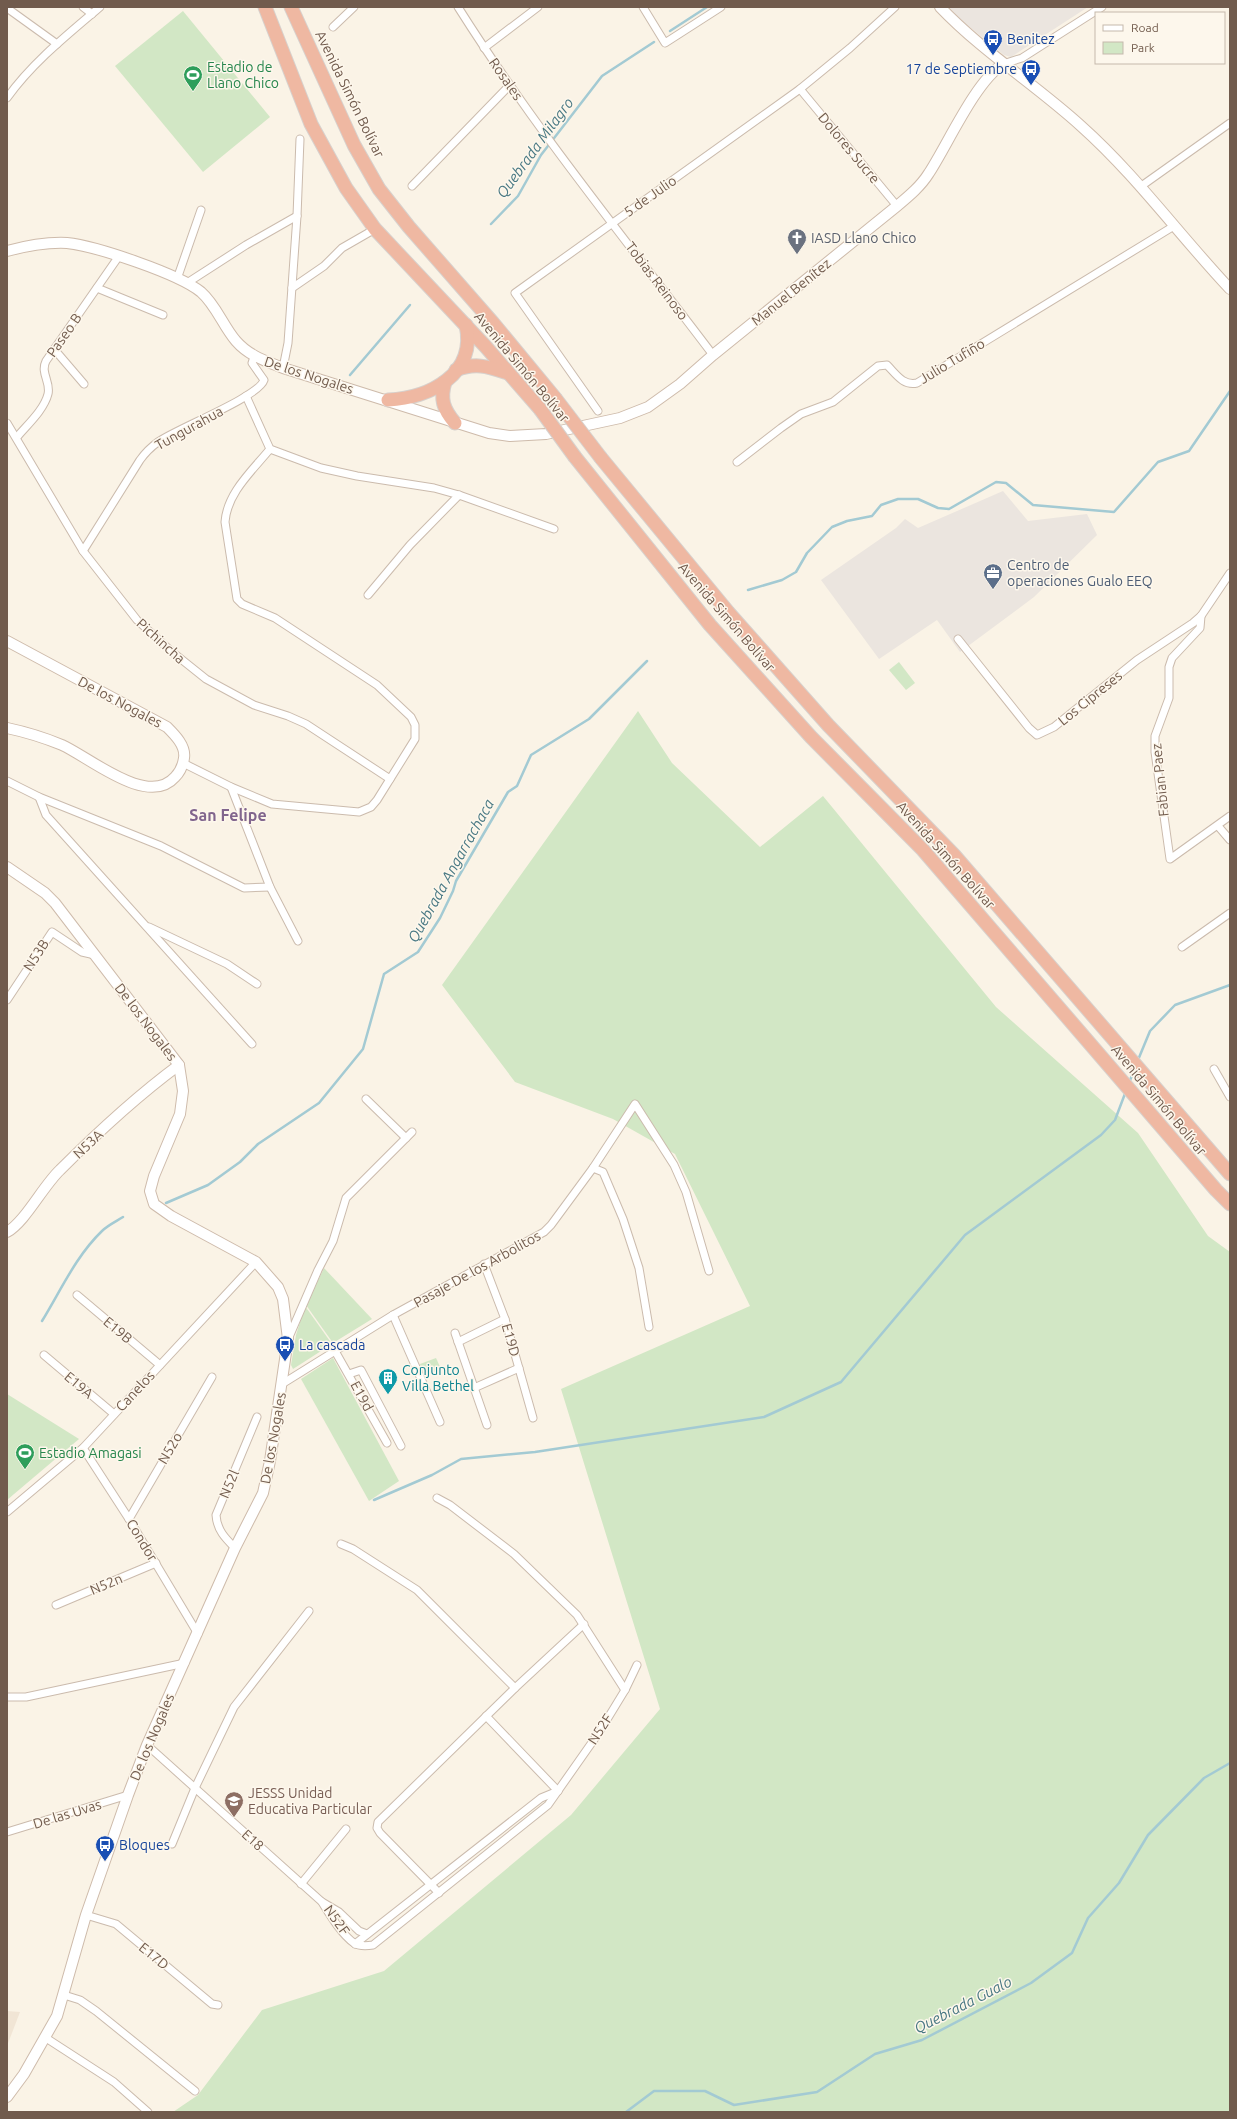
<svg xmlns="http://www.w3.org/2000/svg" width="1237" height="2119" viewBox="0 0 1237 2119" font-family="Ubuntu,sans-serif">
<rect width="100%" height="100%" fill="#faf3e6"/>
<!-- residential -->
<polygon fill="#f1e5d5" points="7,2011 20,2012 7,2046"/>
<!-- industrial -->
<g fill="#ebe5df">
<polygon points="949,7 1088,7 1011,57 1004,55 956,16"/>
<polygon points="1003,491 1028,521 1087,514 1097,535 1034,597 960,652 937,620 879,659 821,580 896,528 905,519 918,528"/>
</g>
<!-- green -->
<g fill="#d2e7c5">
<polygon points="183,11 270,117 203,172 115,66"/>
<polygon points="899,662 915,683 906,690 889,670"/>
<polygon points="638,711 672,763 760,847 823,796 996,1007 1138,1133 1208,1236 1230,1252 1230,2112 173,2112 198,2095 262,2010 384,1971 571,1815 660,1709 561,1389 750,1306 675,1154 613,1119 515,1082 442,985"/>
<polygon points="324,1268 372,1319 333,1343 306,1305"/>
<polygon points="305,1306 332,1344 293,1369 291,1365 296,1335"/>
<polygon points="333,1358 399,1481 369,1501 301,1379"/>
<polygon points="436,1358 441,1369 424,1376 420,1364"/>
<polygon points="7,1394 79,1439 7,1500"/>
</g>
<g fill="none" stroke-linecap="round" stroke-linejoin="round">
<!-- stream -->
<g stroke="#a3cad3" stroke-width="2.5">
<polyline points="670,31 707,7"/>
<polyline points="491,224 518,196 541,155 602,76 654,42"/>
<polyline points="350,375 410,305"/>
<polyline points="748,590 782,580 796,572 807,553 832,527 847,521 872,516 881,505 898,499 918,499 938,508 949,509 996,482 1006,483 1033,505 1114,512 1158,462 1189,451 1230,391"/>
<polyline points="1138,1060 1150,1031 1175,1005 1230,985"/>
<polyline points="1129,1083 1134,1070"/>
<polyline points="166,1203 208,1185 240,1162 258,1144 319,1103 363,1049 384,974 418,952 440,918 453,891 456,881 508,792 517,786 531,755 589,719 647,661"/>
<path d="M 42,1321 C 61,1290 76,1256 102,1231 C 108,1225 117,1221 123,1217"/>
<polyline points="374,1500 432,1475 461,1459 535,1452 764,1417 841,1382 965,1235 1101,1135 1115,1120 1126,1091"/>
<polyline points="626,2112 654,2091 705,2091 734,2105 817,2092 875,2054 922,2040 1031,1983 1072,1953 1088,1918 1119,1883 1148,1835 1204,1778 1230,1763"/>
</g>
<!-- street casing -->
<g stroke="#cbbbad" stroke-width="9">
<g id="street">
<polyline points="83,7 92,14"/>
<path d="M 458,7 C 535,129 626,240 713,355"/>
<polyline points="643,7 665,43 721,7"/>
<polyline points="7,8 57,44"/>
<polyline points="333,27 354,7"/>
<polyline points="484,48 538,7"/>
<polyline points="1003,64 1022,58 1102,7"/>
<polyline points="800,89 897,206"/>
<path d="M 7,98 C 32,63 67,35 100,7"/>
<polyline points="412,186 510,85"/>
<polyline points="1140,187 1230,123"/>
<polyline points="177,279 201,210"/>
<polyline points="187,283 246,245 297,216"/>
<polyline points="97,288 163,315"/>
<polyline points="292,288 324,266 342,248 375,229"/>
<polyline points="54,349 84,384"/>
<polyline points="283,368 288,343 297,216 300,139"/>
<polyline points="246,396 270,449 321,468 357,476 434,488 459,495 554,529"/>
<polyline points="598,411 515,293 800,89 850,48 895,7"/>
<polyline points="7,423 83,551 137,620 171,651 206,679 254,705 288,716 306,724 390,779"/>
<path d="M 17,437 C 27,425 44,410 48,394 C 51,382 40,373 46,361 L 119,256"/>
<path d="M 737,462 L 781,428 L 801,414 L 833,402 L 878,366 L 887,365 C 896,374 903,386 917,383 L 1174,226"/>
<path d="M 83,551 L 140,460 C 145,453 151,447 158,442 C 176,429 259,397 264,380 L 252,363 L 254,357"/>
<polyline points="368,595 410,545 459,495"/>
<polyline points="1201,616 1200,628 1172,658 1169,667 1169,698 1155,736 1155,752 1170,859 1230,816"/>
<polyline points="958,639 1029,728 1037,735 1054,727 1137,660 1193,623 1201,616 1230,573"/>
<path d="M 183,763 L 231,787 L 272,804 L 359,812 L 371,807 L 377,800 L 415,739 L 415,725 L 411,717 L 377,685 L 275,618 L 242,604 L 237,599 L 225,522 C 227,493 252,471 270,449"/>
<polyline points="7,781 39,797 161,846 244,888 270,887"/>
<polyline points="231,787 270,887 298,941"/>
<polyline points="39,797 46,815 252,1044"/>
<polyline points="1218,826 1230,840"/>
<polyline points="149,927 227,964 257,984"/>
<polyline points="1182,947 1230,913"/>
<polyline points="7,1000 52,932 82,952 95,955"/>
<polyline points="1214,1069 1230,1097"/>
<polyline points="366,1099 406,1138"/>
<polyline points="593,1168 603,1172 623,1219 639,1268 649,1327"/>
<polyline points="484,1264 505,1319 533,1418"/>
<polyline points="77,1295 160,1365"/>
<polyline points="393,1315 440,1422"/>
<polyline points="455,1333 487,1425"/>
<polyline points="289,1337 318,1270 333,1241 346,1198 412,1132"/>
<polyline points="458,1342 505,1319"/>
<polyline points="335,1351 387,1443"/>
<polyline points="44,1355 114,1414"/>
<polyline points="349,1374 361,1370 401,1446"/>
<polyline points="282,1384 393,1315 544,1232 551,1225 593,1168 635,1104 674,1165 686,1192 709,1271"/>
<polyline points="474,1388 519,1368"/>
<polyline points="83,1448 129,1519 198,1634"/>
<polyline points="437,1498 450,1505 514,1554 577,1615 625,1690"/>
<polyline points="7,1512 83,1448 256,1262"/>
<polyline points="129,1519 212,1377"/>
<polyline points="341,1544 353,1549 417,1590 515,1688"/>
<path d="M 235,1548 C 225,1538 217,1530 216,1515 L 257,1417"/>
<polyline points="56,1605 156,1563"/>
<polyline points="7,1697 26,1697 185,1663"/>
<polyline points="486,1716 558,1791"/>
<polyline points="147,1745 322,1902 339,1912 359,1931 367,1934"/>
<polyline points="7,1832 128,1795"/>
<polyline points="172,1844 195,1788 234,1707 309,1611"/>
<polyline points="301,1884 346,1829"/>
<polyline points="439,1893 380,1833 377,1828 378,1822 515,1688 584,1624"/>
<path d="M 322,1902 C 330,1915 342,1935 354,1943 C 360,1947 367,1946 373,1945 L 548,1805 L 600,1731 L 625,1690 L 637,1665"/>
<polyline points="86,1915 116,1924 212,2004 218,2005"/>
<polyline points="355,1944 541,1798 558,1791"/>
<polyline points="64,1995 80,2000 96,2011 195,2091"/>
<polyline points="46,2038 114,2082 148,2112"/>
</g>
</g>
<!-- secondary casing -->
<g stroke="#cebbab" stroke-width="12">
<g id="secondary">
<path d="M 940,7 C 983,52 1036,85 1081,126 C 1136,175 1180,236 1230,289"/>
<path d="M 7,251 C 26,246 48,242 67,243 C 96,246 179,274 201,292 C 216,305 223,326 236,341 C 249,356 266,361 283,368 L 489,433 L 510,436 L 546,434 L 620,418 L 648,407 L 680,384 L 713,355 L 897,206 C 909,196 921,186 929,173 C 948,144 975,82 1003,64"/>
<path d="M 7,641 L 167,727 C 175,735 186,746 184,758 C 183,765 180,772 175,777 C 148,808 89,757 62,745 C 45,738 26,732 7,728"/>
<polyline points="7,867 45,893 55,903 179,1065 183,1091 180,1114 154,1176 150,1191 154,1204 171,1216 256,1262 278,1287 283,1299 288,1339 270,1461 263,1493 235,1548 147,1745 128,1795 86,1915 57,2016 24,2074 7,2097"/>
<path d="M 7,1232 C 25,1222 43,1186 60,1170 C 97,1133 137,1096 179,1065"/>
</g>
</g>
<!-- highway casing -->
<g stroke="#d7d1cd" stroke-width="15">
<g id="highway">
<polyline points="265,7 311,124 346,188 375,229 486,347 540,409"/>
<polyline points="291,7 354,145 379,189 409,227 493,323 555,398"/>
<path d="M 456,370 C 476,362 489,367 508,373"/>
<path d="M 445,382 C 440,399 443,409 455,423"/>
<path d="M 388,400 C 430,398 477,374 466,325"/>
<polyline points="575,457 710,625 811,737 923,850 1216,1190 1230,1204"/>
<polyline points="601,458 728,612 828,725 954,855 1230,1174"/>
</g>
</g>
<!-- street -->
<use href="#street" stroke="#fff" stroke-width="7"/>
<!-- secondary -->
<use href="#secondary" stroke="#fff" stroke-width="10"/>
<!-- highway -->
<use href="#highway" stroke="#efb8a2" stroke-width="13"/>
<!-- highway-bridge casing -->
<g stroke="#d7d1cd" stroke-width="15" stroke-linecap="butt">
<g id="highway-bridge">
<polyline points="555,398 601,458"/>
<polyline points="540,409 575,457"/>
</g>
</g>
<!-- highway-bridge -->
<use href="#highway-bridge" stroke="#efb8a2" stroke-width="13"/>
</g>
<!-- icons -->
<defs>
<g id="bus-pin" transform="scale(1)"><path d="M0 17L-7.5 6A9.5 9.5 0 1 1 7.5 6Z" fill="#1a4fb4" stroke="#fdf7ec"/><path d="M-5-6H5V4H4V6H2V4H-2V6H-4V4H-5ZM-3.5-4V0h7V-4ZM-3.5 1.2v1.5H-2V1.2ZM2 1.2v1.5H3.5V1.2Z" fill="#fff"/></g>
<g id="stadium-pin" transform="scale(1)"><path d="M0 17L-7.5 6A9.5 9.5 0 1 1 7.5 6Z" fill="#2e9e5b" stroke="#fdf7ec"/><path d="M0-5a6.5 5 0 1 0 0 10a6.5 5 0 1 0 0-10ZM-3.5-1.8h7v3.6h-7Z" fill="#fff"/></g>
<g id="church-pin" transform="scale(1)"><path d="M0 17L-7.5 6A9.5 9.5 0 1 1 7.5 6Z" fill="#6b7280" stroke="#fdf7ec"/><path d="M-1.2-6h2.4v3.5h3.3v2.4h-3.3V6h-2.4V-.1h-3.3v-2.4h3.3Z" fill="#fff"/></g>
<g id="office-pin" transform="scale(1)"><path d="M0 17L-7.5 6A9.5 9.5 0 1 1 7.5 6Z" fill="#5c6f8a" stroke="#fdf7ec"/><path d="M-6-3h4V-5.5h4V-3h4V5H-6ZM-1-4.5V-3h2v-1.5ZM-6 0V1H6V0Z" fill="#fff"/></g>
<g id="building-pin" transform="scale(1)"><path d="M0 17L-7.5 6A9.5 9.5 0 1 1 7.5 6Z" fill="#0f9aa8" stroke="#fdf7ec"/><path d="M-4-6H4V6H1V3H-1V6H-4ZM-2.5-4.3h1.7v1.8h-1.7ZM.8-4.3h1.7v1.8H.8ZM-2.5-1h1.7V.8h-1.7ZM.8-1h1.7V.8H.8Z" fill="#fff"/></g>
<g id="school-pin" transform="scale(1)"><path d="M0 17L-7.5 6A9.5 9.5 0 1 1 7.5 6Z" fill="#8d6e63" stroke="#fdf7ec"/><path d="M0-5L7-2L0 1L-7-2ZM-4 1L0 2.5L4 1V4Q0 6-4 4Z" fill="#fff"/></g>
</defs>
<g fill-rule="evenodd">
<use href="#bus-pin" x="993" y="39"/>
<use href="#bus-pin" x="1031" y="69"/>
<use href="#stadium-pin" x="193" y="75"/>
<use href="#church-pin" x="797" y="238"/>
<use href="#office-pin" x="993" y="573"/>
<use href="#bus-pin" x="285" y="1345"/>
<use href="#building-pin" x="388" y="1378"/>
<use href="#stadium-pin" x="25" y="1453"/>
<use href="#school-pin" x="234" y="1801"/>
<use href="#bus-pin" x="105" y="1845"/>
</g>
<g text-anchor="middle" stroke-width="3" stroke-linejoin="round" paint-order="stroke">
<!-- transit labels -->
<g font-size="14" fill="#164399" stroke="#fdf7ec" text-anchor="start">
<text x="1007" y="44">Benitez</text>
<text x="1017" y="74" text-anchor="end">17 de Septiembre</text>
<text x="299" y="1350">La cascada</text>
<text x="119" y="1850">Bloques</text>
</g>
<!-- leisure labels -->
<g font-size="14" fill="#27864d" stroke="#fdf7ec" text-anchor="start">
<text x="207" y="72">Estadio de<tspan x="207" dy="16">Llano Chico</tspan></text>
<text x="39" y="1458">Estadio Amagasi</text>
</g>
<!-- street labels -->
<g font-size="14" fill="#715b4d" stroke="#fdf7ec">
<text transform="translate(506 79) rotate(55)" y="5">Rosales</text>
<text transform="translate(350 94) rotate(64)" y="5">Avenida Simón Bolívar</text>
<text transform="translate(849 148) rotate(50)" y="5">Dolores Sucre</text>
<text transform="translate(650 196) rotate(-35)" y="5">5 de Julio</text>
<text transform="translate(657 281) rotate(53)" y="5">Tobias Reinoso</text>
<text transform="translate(791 292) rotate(-39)" y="5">Manuel Benítez</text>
<text transform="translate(64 335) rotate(-55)" y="5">Paseo B</text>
<text transform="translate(952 361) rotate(-31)" y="5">Julio Tufiño</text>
<text transform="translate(522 367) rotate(50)" y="5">Avenida Simón Bolívar</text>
<text transform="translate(309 375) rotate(18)" y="5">De los Nogales</text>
<text transform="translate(189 428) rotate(-29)" y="5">Tungurahua</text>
<text transform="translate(727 617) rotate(49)" y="5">Avenida Simón Bolívar</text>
<text transform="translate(161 641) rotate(42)" y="5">Pichincha</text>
<text transform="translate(1090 698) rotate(-39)" y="5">Los Cipreses</text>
<text transform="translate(120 702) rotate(28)" y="5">De los Nogales</text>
<text transform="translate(1160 780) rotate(-96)" y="5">Fabian Paez</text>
<text transform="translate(946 855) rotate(48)" y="5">Avenida Simón Bolívar</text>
<text transform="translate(36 955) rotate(-57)" y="5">N53B</text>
<text transform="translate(146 1022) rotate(53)" y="5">De los Nogales</text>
<text transform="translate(1159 1100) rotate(50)" y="5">Avenida Simón Bolívar</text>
<text transform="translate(88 1144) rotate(-43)" y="5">N53A</text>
<text transform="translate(477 1269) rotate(-29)" y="5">Pasaje De los Arbolitos</text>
<text transform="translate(118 1330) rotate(40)" y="5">E19B</text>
<text transform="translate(511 1340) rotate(74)" y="5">E19D</text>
<text transform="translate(79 1385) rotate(40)" y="5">E19A</text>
<text transform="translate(135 1391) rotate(-47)" y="5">Canelos</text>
<text transform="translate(362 1396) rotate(61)" y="5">E19d</text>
<text transform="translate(273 1438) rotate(-80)" y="5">De los Nogales</text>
<text transform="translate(170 1448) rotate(-60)" y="5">N52o</text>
<text transform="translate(229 1484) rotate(-67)" y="5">N52l</text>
<text transform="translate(142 1540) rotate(59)" y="5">Condor</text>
<text transform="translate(106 1584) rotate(-23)" y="5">N52n</text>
<text transform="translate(600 1729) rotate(-57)" y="5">N52F</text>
<text transform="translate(152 1737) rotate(-67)" y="5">De los Nogales</text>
<text transform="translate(67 1814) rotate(-17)" y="5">De las Uvas</text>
<text transform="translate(253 1840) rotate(42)" y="5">E18</text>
<text transform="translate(337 1920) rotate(54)" y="5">N52F</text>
<text transform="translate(154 1956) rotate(39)" y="5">E17D</text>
</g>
<!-- worship labels -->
<g font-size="14" fill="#5b616d" stroke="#fdf7ec" text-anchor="start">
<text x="811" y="243">IASD Llano Chico</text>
</g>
<!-- service labels -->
<g font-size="14" fill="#4e5e75" stroke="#fdf7ec" text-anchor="start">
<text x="1007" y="570">Centro de<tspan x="1007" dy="16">operaciones Gualo EEQ</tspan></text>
</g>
<!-- culture labels -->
<g font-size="14" fill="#0d838f" stroke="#fdf7ec" text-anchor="start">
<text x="402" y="1375">Conjunto<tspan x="402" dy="16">Villa Bethel</tspan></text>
</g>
<!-- education labels -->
<g font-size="14" fill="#785e54" stroke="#fdf7ec" text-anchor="start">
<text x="248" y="1798">JESSS Unidad<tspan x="248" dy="16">Educativa Particular</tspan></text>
</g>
<!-- water labels -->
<g font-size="15" font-style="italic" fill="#487883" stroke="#fdf7ec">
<text transform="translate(535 148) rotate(-54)" y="5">Quebrada Milagro</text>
<text transform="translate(451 871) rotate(-61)" y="5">Quebrada Angarrachaca</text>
<text transform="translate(963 2005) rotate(-27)" y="5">Quebrada Gualo</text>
</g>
<!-- quarter labels -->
<g font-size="16" font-weight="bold" fill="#81658d" stroke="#fdf7ec">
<text x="228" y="821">San Felipe</text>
</g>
</g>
<!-- border -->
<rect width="1237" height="2119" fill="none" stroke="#715b4d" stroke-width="16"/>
<!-- legend -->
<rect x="1095" y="12" width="130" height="52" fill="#fdf7ec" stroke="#c5b9ac"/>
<rect x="1103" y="25" width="20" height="6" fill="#ffffff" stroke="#c5b9ac"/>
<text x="1131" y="32" font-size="12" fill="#715b4d">Road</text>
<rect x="1103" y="42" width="20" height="12" fill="#d2e7c5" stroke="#c5b9ac"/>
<text x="1131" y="52" font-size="12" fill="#715b4d">Park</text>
</svg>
